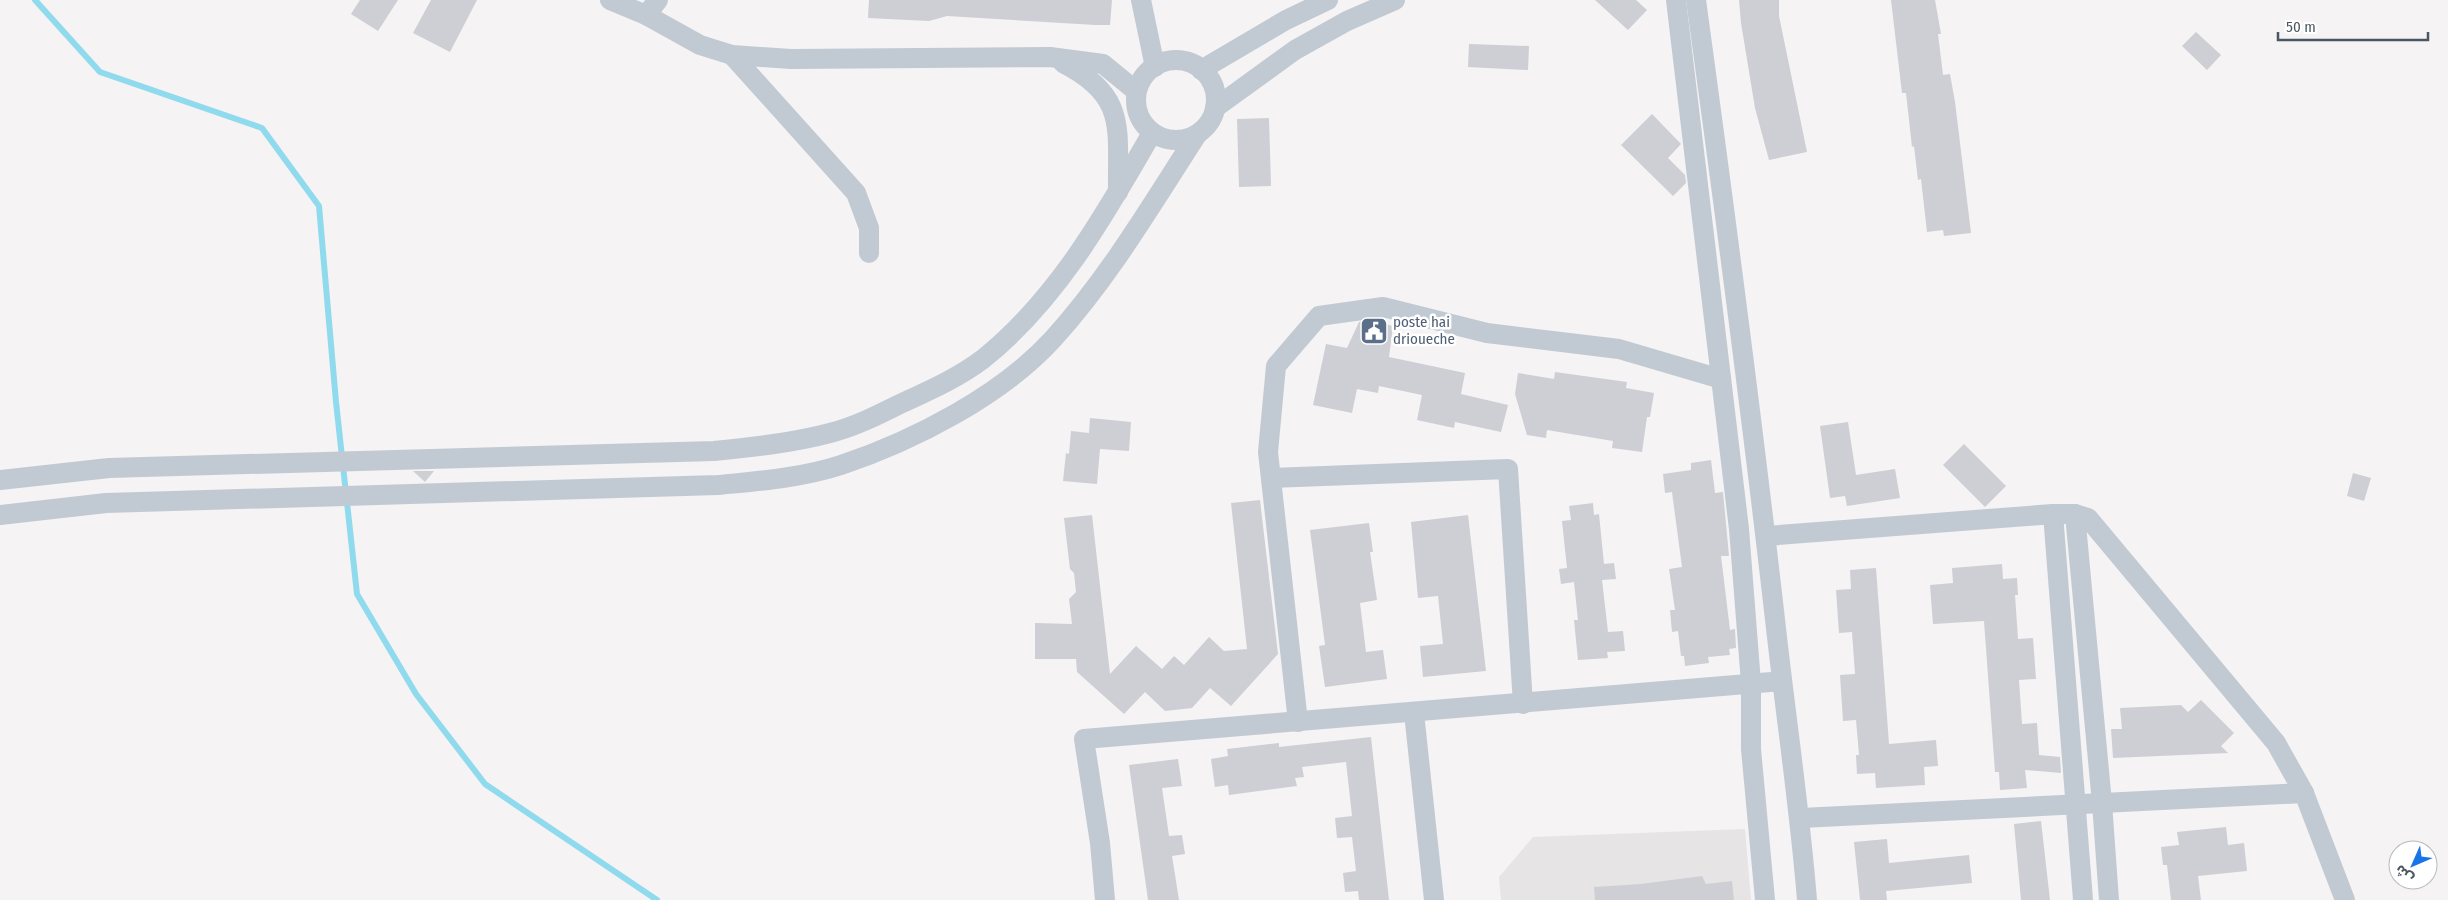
<svg xmlns="http://www.w3.org/2000/svg" width="2448" height="900" viewBox="0 0 2448 900" font-family="'Fira Sans Condensed','Noto Sans Arabic',sans-serif">
<rect width="100%" height="100%" fill="#f5f3f3"/>
<!-- education -->
<polygon fill="#e6e4e5" points="1745,829 1751,900 1501,900 1499,877 1533,837"/>
<g fill="none" stroke-linecap="round" stroke-linejoin="round">
<!-- stream -->
<polyline stroke="#90daee" stroke-width="6" points="35,0 100,72 262,128 319,206 336,402 357,594 416,694 485,784 657,900"/>
</g>
<!-- building -->
<g fill="#cdcfd5">
<polygon points="360,0 398,0 378,31 351,14"/>
<polygon points="431,0 477,0 450,52 413,33"/>
<polygon points="869,0 1112,0 1110,25 1095,25 947,16 929,21 868,18"/>
<polygon points="1595,0 1636,0 1647,10 1628,30"/>
<polygon points="1739,0 1779,0 1779,16 1807,152 1769,160 1755,108 1741,23"/>
<polygon points="1891,0 1935,0 1941,34 1938,34 1943,75 1950,74 1955,102 1971,233 1944,236 1943,230 1927,232 1921,179 1918,180 1914,146 1912,147 1906,93 1902,93"/>
<polygon points="2196,32 2221,55 2207,70 2182,46"/>
<polygon points="1469,44 1529,46 1528,70 1468,67"/>
<polygon points="1652,114 1681,144 1668,158 1685,175 1686,183 1673,196 1621,145"/>
<polygon points="1269,118 1271,186 1239,187 1237,119"/>
<polygon points="1372,321 1393,326 1389,357 1465,373 1461,394 1508,405 1501,432 1455,422 1454,428 1417,420 1422,395 1379,386 1378,393 1357,389 1352,413 1313,405 1326,344 1347,348 1359,322"/>
<polygon points="1555,372 1627,382 1626,388 1654,393 1650,417 1647,417 1642,452 1612,448 1613,441 1547,430 1546,438 1527,435 1515,394 1518,373 1554,379"/>
<polygon points="1090,418 1131,422 1129,451 1100,449 1097,484 1063,481 1066,453 1069,454 1071,431 1089,433"/>
<polygon points="1848,422 1856,475 1895,469 1900,498 1847,506 1845,496 1830,498 1820,426"/>
<polygon points="1964,444 2006,486 1985,507 1943,465"/>
<polygon points="1711,460 1715,493 1723,492 1729,556 1721,556 1730,630 1735,629 1736,648 1729,649 1730,655 1708,657 1709,663 1685,666 1684,656 1681,656 1678,631 1672,632 1670,610 1675,610 1669,569 1682,567 1672,492 1665,493 1663,474 1691,470 1691,463"/>
<polygon points="413,471 434,471 425,482"/>
<polygon points="2353,473 2371,478 2364,501 2347,496"/>
<polygon points="1260,500 1278,654 1231,706 1210,688 1192,708 1165,711 1145,692 1124,714 1077,672 1076,659 1035,659 1035,623 1072,624 1069,599 1076,592 1074,573 1070,569 1064,518 1092,515 1110,674 1136,646 1162,669 1174,656 1184,665 1209,637 1224,651 1247,649 1231,503"/>
<polygon points="1593,503 1594,515 1599,514 1604,564 1614,563 1616,579 1602,580 1608,632 1623,631 1625,651 1607,652 1608,658 1578,660 1574,620 1578,620 1574,582 1561,584 1559,569 1567,568 1562,521 1571,520 1569,506"/>
<polygon points="1468,515 1486,671 1423,677 1420,646 1443,644 1438,596 1418,598 1411,522"/>
<polygon points="1369,523 1373,552 1370,552 1377,600 1360,603 1366,652 1383,650 1387,679 1325,687 1319,646 1325,645 1310,530"/>
<polygon points="2002,564 2003,579 2017,578 2018,595 2015,595 2018,639 2033,638 2036,679 2019,680 2022,724 2037,723 2039,755 2060,757 2061,773 2025,770 2027,788 2000,790 1999,772 1995,772 1984,621 1933,624 1930,585 1953,583 1952,568"/>
<polygon points="1876,568 1889,744 1936,740 1938,766 1924,767 1925,785 1876,788 1875,773 1857,774 1856,755 1859,755 1856,720 1843,721 1840,675 1855,674 1852,632 1839,633 1836,590 1851,589 1850,570"/>
<polygon points="2201,700 2234,733 2221,746 2228,753 2113,758 2111,729 2122,729 2120,708 2181,705 2188,712"/>
<polygon points="1371,737 1389,900 1359,900 1358,891 1345,892 1343,873 1356,871 1352,837 1337,838 1335,818 1352,816 1346,762 1302,767 1304,777 1295,778 1297,786 1229,795 1228,785 1215,787 1211,759 1228,756 1227,749 1279,743 1279,747"/>
<polygon points="1178,759 1182,786 1162,788 1169,836 1182,835 1185,854 1172,856 1179,900 1148,900 1129,765"/>
<polygon points="2041,821 2050,900 2021,900 2014,824"/>
<polygon points="2226,827 2228,845 2244,843 2247,871 2198,876 2201,900 2171,900 2167,865 2163,865 2161,847 2179,845 2177,832"/>
<polygon points="1887,839 1889,863 1969,855 1972,883 1886,891 1887,900 1860,900 1854,842"/>
<polygon points="1702,876 1706,884 1732,881 1734,900 1595,900 1594,887 1641,884"/>
</g>
<g fill="none" stroke-linecap="round" stroke-linejoin="round">
<!-- minor -->
<g stroke="#c1cad2" stroke-width="20">
<polyline points="610,0 646,15 700,45 732,55 791,59 1050,57 1103,64 1136,91"/>
<polyline points="1141,0 1155,67"/>
<polyline points="1676,0 1739,529 1751,683 1751,749 1765,900"/>
<path d="M 1696,0 C 1725,212 1753,424 1777,637 C 1787,725 1800,812 1807,900"/>
<polyline points="646,15 658,0"/>
<polyline points="732,55 856,193 869,228 869,253"/>
<circle cx="1176" cy="100" r="40"/>
<path d="M 1063,63 C 1128,96 1117,129 1118,192"/>
<polyline points="1201,70 1286,20 1328,0"/>
<polyline points="1215,108 1295,50 1347,21 1395,0"/>
<polyline points="1271,478 1508,469 1523,704"/>
<path d="M 0,480 L 109,468 L 714,451 C 753,447 792,443 830,433 C 854,427 878,415 900,404 C 928,391 958,378 983,359 C 1057,300 1106,213 1152,133"/>
<polyline points="2053,514 2083,900"/>
<polyline points="2075,514 2102,803 2109,900"/>
<path d="M 0,515 L 106,503 L 718,485 C 759,481 801,478 841,465 C 913,441 1001,396 1053,339 C 1109,277 1151,206 1196,136"/>
<polyline points="1766,536 2053,514 2075,514 2088,518 2276,743 2304,793 2345,900"/>
<polyline points="1414,713 1434,900"/>
<polyline points="1298,722 1268,452 1276,366 1319,316 1383,307 1487,333 1619,349 1721,379"/>
<polyline points="1801,818 2304,793"/>
<polyline points="1105,900 1100,843 1084,739 1782,681"/>
</g>
</g>
<!-- icons -->
<defs>
<g id="civic-square" transform="scale(1.4375)"><rect x="-9" y="-9" width="18" height="18" rx="4" fill="#5c6f8a" stroke="#fff"/><path d="M-.6-6.5H3V-4.5H.6V-3L4-1V1h2V6H-6V1h2V-1L-.6-3ZM-1.2 2.5V6h2.4V2.5Z" fill="#fff"/></g>
</defs>
<g fill-rule="evenodd">
<use href="#civic-square" x="1374" y="331"/>
</g>
<g text-anchor="middle" stroke-width="5" stroke-linejoin="round" paint-order="stroke">
<!-- service labels -->
<g font-size="15" fill="#4e5e75" stroke="#fff" text-anchor="start">
<text x="1393" y="327">poste hai<tspan x="1393" dy="17">drioueche</tspan></text>
</g>
</g>
<!-- north arrow -->
<g transform="translate(2413 865) rotate(225)"><circle r="24" fill="#ffffff" stroke="#b7bbc0"/>
<path d="M0-4L9 19L0 12L-9 19Z" fill="#1a73e8"/>
<text y="-8" font-size="14" font-weight="bold" text-anchor="middle" fill="#4a5661">ش</text>
</g>
<!-- scale -->
<path d="M2278 32v8h150v-8" fill="none" stroke="#4a5661" stroke-width="2.5"/>
<text x="2286" y="32" font-size="15" fill="#4a5661" stroke="#ffffff" stroke-width="4" paint-order="stroke">50 m</text>
</svg>
